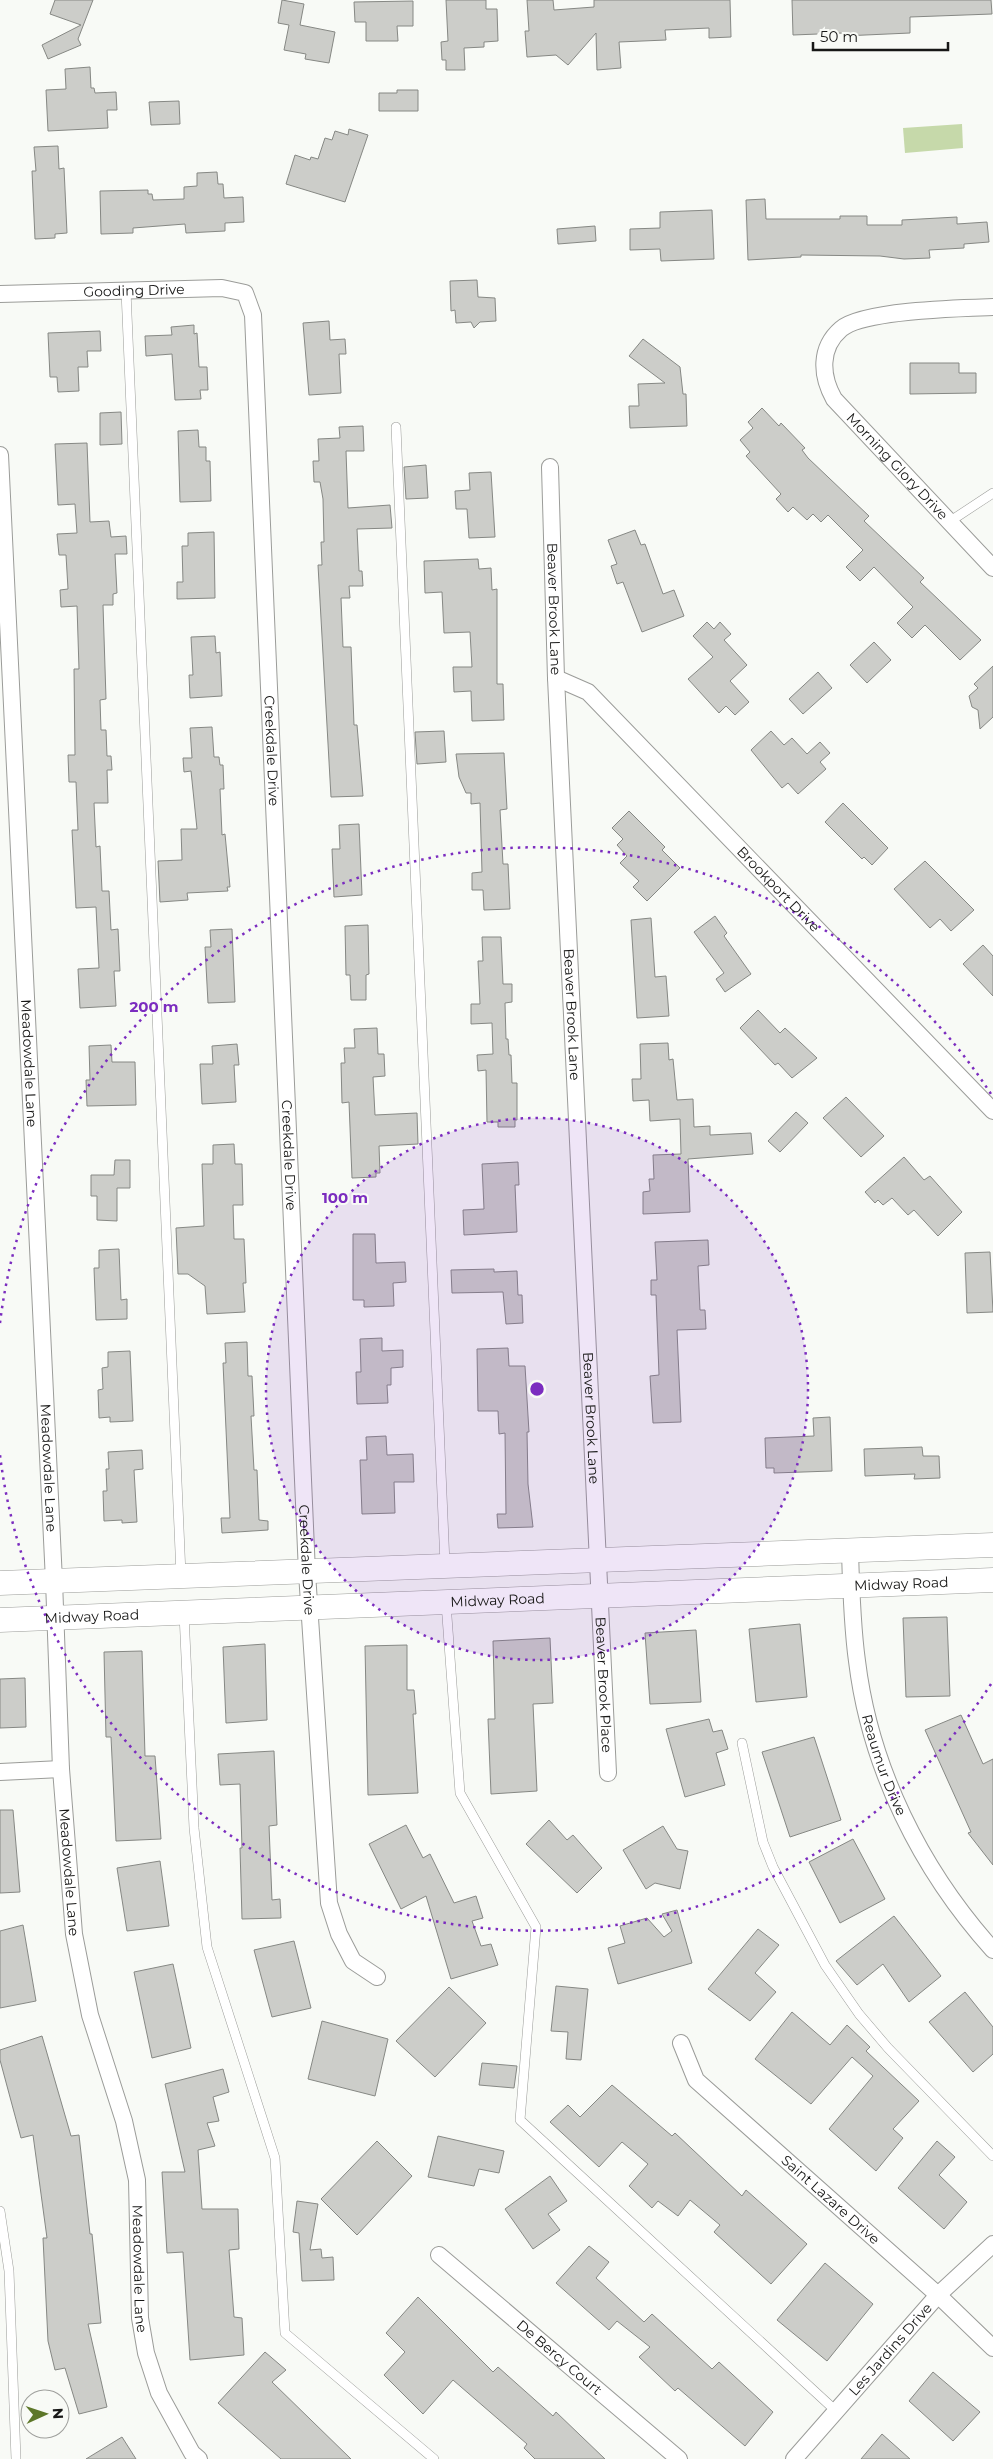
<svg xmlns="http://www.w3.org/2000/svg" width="993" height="2459" viewBox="0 0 993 2459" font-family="Montserrat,sans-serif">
<rect width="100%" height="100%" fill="#f8faf6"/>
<!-- green -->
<polygon fill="#c6d9aa" points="962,124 963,148 905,153 903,128"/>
<!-- building -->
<g fill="#cccdc9" stroke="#868884">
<polygon points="55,0 93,0 78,39 81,45 48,59 42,45 81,25 50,14"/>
<polygon points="282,0 304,4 300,25 335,32 329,63 305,59 306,54 284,50 289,25 278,23"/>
<polygon points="446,0 486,0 486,9 497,9 498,41 484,42 484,47 464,48 465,70 446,70 446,60 442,60 441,42 448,41"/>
<polygon points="527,0 553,0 554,10 594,7 594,0 730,0 731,37 709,38 709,28 665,30 666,40 619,42 621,68 597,70 596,33 568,65 556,55 527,57 525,31 529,31"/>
<polygon points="792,0 991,0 992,14 910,17 910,33 843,36 843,33 793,35"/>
<polygon points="413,1 413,26 397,26 398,41 366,41 366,22 355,22 354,2"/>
<polygon points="90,67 91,88 94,88 95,93 116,92 117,110 107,110 108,128 48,131 46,90 66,89 65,69"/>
<polygon points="397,90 418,90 418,111 379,111 379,93 397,93"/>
<polygon points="179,101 180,124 151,125 149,102"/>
<polygon points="349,129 368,135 345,202 286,184 295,155 310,160 311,157 318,159 325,138 332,140 335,131 348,135"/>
<polygon points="58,146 59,169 64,168 67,233 55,234 55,238 35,239 32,171 36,171 34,147"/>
<polygon points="217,172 218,184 223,184 224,198 243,197 244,222 225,223 225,231 186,233 185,224 133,228 133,233 101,234 100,191 148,190 148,194 152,194 153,200 184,199 184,187 197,186 197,173"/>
<polygon points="765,199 766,219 840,219 840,216 867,216 867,225 902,225 902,220 957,217 957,224 987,222 989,242 964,244 964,248 929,250 930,258 904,259 880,256 801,255 801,257 748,260 746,200"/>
<polygon points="712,210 714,259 661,261 660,249 630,250 630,229 660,228 660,212"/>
<polygon points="595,226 596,241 558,244 557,229"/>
<polygon points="477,280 478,297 495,298 496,321 480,322 474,328 471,322 456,323 455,310 451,311 450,281"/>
<polygon points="329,321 330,340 345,339 346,354 339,354 341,393 309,395 303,323"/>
<polygon points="194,325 194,334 197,333 199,367 207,367 208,390 200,390 201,399 175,400 172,354 146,356 145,336 172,335 171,327"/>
<polygon points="100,331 101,351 87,351 88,367 78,367 79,391 58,392 57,377 50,377 48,333"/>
<polygon points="643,339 680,367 683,394 686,394 687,426 630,428 629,406 639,406 638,384 665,383 629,356"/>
<polygon points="910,363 959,363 959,373 976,373 976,393 910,394"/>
<polygon points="762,408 779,426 781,423 805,448 802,450 808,458 869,516 864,521 924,578 920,582 981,640 960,660 925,625 912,638 897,623 913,607 874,567 860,581 846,567 863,550 828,515 821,522 813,514 807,520 793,507 788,512 776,499 781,494 746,456 750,452 740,440 753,428 748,422"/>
<polygon points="121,412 122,444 100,445 100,413"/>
<polygon points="363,426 364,451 346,451 348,508 390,505 392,528 357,529 359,571 362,571 363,586 349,586 350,598 341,598 343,647 351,647 354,725 357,725 363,796 331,797 318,565 322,565 321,542 324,542 323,499 320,482 314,482 313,461 319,461 318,439 340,438 339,427"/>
<polygon points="198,430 199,447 206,447 206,461 210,461 211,501 180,502 178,431"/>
<polygon points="87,443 90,522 109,521 111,537 126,536 127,554 115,554 117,593 113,594 113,605 103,605 106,699 100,700 101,730 106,730 107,756 111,756 112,770 107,770 108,803 94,803 96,847 100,846 102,891 109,891 111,930 118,929 120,971 114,971 116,1006 80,1008 78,969 99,968 96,907 76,908 72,830 78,830 76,782 69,782 68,755 75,755 74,669 79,669 77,606 61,607 60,590 68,589 66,555 59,555 57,534 77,533 75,504 58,505 55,444"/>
<polygon points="426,465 428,498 406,499 404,467"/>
<polygon points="491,472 495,537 469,538 467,509 456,509 455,491 470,490 469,473"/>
<polygon points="635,530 641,545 645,544 663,594 674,590 684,616 642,632 623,582 617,584 611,566 617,564 608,540"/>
<polygon points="214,532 215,598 177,599 177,582 183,582 182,546 188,546 188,533"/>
<polygon points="478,559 479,569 491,568 492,590 497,589 497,684 503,684 504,720 472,721 471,691 454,692 453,667 472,667 470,632 444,633 442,592 425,593 424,561"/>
<polygon points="707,622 714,629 720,622 731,634 724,640 747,665 730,681 749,702 735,715 726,706 719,713 688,679 713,657 693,636"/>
<polygon points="215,636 216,653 220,652 222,696 190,698 189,675 193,675 191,637"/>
<polygon points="874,642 891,660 867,683 850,665"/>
<polygon points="993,666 993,717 980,729 978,710 972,707 969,696 978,688 974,684"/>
<polygon points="818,672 832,688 803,714 789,699"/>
<polygon points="212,727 214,757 219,757 220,765 223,765 224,789 220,789 222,835 225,834 230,887 227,887 228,891 187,893 188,900 160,902 158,861 182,860 181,829 197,829 191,771 184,772 183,758 192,758 190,728"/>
<polygon points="444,731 446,762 417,764 415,732"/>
<polygon points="771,731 784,745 792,738 807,754 820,742 830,753 820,762 826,769 798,794 788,783 782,788 751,750"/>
<polygon points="504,753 507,809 500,810 503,864 508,864 510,909 484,910 483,890 472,890 472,873 482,872 480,803 471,804 471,793 466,793 459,777 456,754"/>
<polygon points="843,803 888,848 872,865 864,857 862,859 825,822"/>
<polygon points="629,811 665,847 662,850 680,868 647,901 633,887 639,881 620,863 627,856 617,845 623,839 612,828"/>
<polygon points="359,824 362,895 334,897 332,849 340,849 339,825"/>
<polygon points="925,861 974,910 951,931 940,919 930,928 894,889"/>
<polygon points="715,916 727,933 724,936 751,974 725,992 716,979 724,973 694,932"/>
<polygon points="651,918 655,977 666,976 669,1016 637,1018 631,920"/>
<polygon points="368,925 369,974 366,975 366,1000 351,1000 350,975 346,975 345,926"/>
<polygon points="232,929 235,1002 208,1003 205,947 211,947 210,930"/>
<polygon points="482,937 501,937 503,984 512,984 512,1002 505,1003 506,1039 508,1039 509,1055 511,1055 512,1083 517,1083 517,1120 515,1120 515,1127 498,1127 498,1122 487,1122 486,1070 478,1071 477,1055 493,1054 492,1023 471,1024 471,1004 480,1004 478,961 483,961"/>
<polygon points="983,945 993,956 993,996 963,964"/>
<polygon points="758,1010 780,1033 785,1028 817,1058 792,1078 778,1063 775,1065 740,1028"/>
<polygon points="377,1028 378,1054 384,1054 385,1076 373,1077 375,1115 417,1113 418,1144 379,1146 380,1173 376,1173 376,1177 352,1178 349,1102 342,1103 341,1063 345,1063 344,1048 355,1048 354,1029"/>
<polygon points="668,1043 669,1060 673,1059 677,1100 693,1099 694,1127 710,1126 710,1135 751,1133 753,1154 688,1159 690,1212 643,1214 643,1192 650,1191 649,1179 654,1179 653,1155 681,1154 680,1119 650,1121 649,1100 633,1101 632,1079 641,1079 640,1044"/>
<polygon points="237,1044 239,1065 234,1065 236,1102 202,1104 200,1064 213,1064 212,1046"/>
<polygon points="111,1045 112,1062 135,1062 136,1105 87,1106 86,1080 90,1080 89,1046"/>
<polygon points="846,1097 884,1136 861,1157 823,1118"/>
<polygon points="796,1112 808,1123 780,1152 768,1141"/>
<polygon points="234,1144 235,1164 242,1164 243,1205 233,1205 234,1239 244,1239 246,1283 243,1283 245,1312 207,1314 205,1286 188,1274 178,1274 176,1228 204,1226 202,1164 213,1164 213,1145"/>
<polygon points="904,1157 924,1180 930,1176 962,1212 938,1236 914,1210 908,1215 892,1198 883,1205 878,1200 875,1203 865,1192"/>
<polygon points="115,1160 130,1160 130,1188 117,1188 117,1221 97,1220 97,1196 91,1196 91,1175 114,1175"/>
<polygon points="518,1162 519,1185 515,1185 517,1232 464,1235 463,1210 484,1209 482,1164"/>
<polygon points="353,1234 375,1234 376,1263 405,1262 406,1282 393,1283 394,1306 364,1307 364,1300 353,1300"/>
<polygon points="708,1240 709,1265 698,1266 700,1310 705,1310 706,1329 677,1330 681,1422 653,1423 650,1376 659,1375 656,1295 651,1295 651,1280 657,1280 655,1242"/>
<polygon points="119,1249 121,1300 127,1299 127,1319 96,1320 94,1268 99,1268 99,1250"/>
<polygon points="990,1252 993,1312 967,1313 965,1253"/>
<polygon points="494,1269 494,1272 517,1271 518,1295 522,1295 523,1323 506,1324 503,1292 452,1293 451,1270"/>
<polygon points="382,1338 382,1351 403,1350 403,1367 391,1368 391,1385 387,1385 388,1403 357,1404 356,1372 361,1372 360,1339"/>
<polygon points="247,1342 248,1376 252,1376 254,1416 251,1416 254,1470 257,1470 259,1520 268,1521 268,1530 222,1533 221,1518 230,1518 223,1363 226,1363 225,1343"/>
<polygon points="508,1348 509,1366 525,1366 529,1432 527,1432 528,1484 533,1527 498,1528 497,1514 506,1514 505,1433 499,1434 498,1411 478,1411 477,1349"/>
<polygon points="130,1351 133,1421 110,1422 110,1417 99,1418 98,1390 103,1389 102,1368 108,1367 108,1352"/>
<polygon points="830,1417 832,1471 774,1473 774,1468 766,1468 765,1438 814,1436 813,1418"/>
<polygon points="386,1436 387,1455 413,1454 414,1482 394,1482 395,1513 362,1514 360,1460 367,1460 366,1437"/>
<polygon points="922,1447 923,1456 939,1456 940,1478 914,1479 915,1474 865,1476 864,1449"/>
<polygon points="142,1450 143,1469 134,1470 137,1522 122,1523 122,1520 104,1521 103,1491 107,1491 106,1469 109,1469 108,1452"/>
<polygon points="947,1617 950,1696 906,1697 903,1618"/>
<polygon points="800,1624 807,1697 756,1702 749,1629"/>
<polygon points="696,1630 701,1702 650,1704 645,1633"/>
<polygon points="550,1638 553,1703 533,1704 537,1791 491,1794 488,1719 495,1719 493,1641"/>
<polygon points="265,1644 267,1720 226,1723 223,1647"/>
<polygon points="407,1645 407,1690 414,1690 416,1714 413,1714 418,1793 368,1795 365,1646"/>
<polygon points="142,1651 145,1756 155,1756 161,1839 116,1841 111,1737 106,1737 104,1652"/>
<polygon points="25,1678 26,1727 0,1728 0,1679"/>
<polygon points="961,1715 983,1764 993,1759 993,1865 968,1833 971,1832 925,1730"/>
<polygon points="709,1719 713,1732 722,1730 728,1749 716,1753 725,1785 685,1797 666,1729"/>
<polygon points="814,1737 841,1820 790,1837 762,1752"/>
<polygon points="274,1751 277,1825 269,1826 272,1900 280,1899 281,1918 242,1919 240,1848 242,1848 240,1784 220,1785 218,1754"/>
<polygon points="0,1810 13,1810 20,1892 0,1893"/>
<polygon points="549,1820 567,1840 573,1835 602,1868 577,1893 526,1844"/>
<polygon points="406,1825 423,1858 430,1854 454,1903 476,1896 483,1918 472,1921 481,1946 491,1944 498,1965 451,1979 426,1896 401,1909 369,1844"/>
<polygon points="663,1826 677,1849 688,1851 680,1889 655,1883 646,1889 623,1850"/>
<polygon points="853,1839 885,1899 840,1923 809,1862"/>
<polygon points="160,1861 169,1926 127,1931 117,1868"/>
<polygon points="677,1910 692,1963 618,1984 608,1948 625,1943 620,1926 647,1918 664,1937 672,1931 662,1914"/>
<polygon points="894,1916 941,1976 909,2002 883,1964 857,1985 836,1961"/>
<polygon points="23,1925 36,2001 0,2008 0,1931"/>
<polygon points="758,1929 779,1945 755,1973 776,1992 750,2021 708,1989"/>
<polygon points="294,1941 311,2008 272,2017 254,1950"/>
<polygon points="173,1964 191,2048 152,2058 134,1972"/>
<polygon points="556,1986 588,1989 581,2060 566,2059 568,2032 551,2031"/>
<polygon points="449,1987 486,2023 435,2077 396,2041"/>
<polygon points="965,1992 993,2027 993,2054 973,2072 929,2022"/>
<polygon points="792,2012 830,2045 847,2025 870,2047 866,2051 919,2101 893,2129 903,2138 876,2171 829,2129 873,2076 852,2057 811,2104 755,2059"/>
<polygon points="322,2021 388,2039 375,2096 308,2079"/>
<polygon points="42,2036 71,2136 79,2135 90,2234 92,2234 101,2323 88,2324 107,2407 79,2414 65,2368 55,2370 48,2341 43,2238 47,2238 33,2135 21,2138 0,2060 0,2050"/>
<polygon points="482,2063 517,2066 514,2088 479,2085"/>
<polygon points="223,2069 229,2092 213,2097 219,2121 207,2123 215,2146 198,2150 202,2209 238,2209 239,2249 229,2250 234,2317 242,2318 244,2355 190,2360 183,2252 167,2253 162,2172 185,2172 165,2084"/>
<polygon points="612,2085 672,2136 675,2133 742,2196 746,2190 807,2244 771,2284 714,2232 720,2225 690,2200 678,2216 658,2201 652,2208 629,2186 648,2164 622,2142 599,2167 550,2122 568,2105 580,2117"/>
<polygon points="438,2136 504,2151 499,2173 479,2169 474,2186 428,2177"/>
<polygon points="377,2141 412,2176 357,2235 321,2199"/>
<polygon points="937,2141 955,2157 939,2175 967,2202 944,2229 898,2188"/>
<polygon points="550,2176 567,2201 548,2214 560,2230 533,2249 505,2209"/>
<polygon points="297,2201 318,2204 310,2250 321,2249 322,2258 333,2257 334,2280 302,2281 299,2233 293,2232"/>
<polygon points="589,2246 609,2262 596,2278 644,2322 652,2314 712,2369 719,2362 773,2412 745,2446 678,2388 675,2391 639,2357 650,2347 617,2321 609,2330 556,2283"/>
<polygon points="825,2263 873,2304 827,2361 777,2320"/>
<polygon points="418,2297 493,2372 498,2367 553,2416 556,2412 605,2459 535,2459 524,2448 527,2444 453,2380 423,2414 384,2375 405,2352 386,2333"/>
<polygon points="265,2352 286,2370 272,2382 351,2459 281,2459 218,2403"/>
<polygon points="933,2372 980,2412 953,2441 909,2401"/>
<polygon points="882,2434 910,2459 861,2459"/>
<polygon points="122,2437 136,2459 86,2459"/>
</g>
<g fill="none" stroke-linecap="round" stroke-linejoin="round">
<!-- lane casing -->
<g stroke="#9b9c99" stroke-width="10">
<g id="lane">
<polyline points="126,291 181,1575"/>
<polyline points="396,427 445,1564"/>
<polyline points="949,522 993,493"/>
<polyline points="446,1603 460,1793 536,1927 520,2120 836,2411"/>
<polyline points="184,1614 194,1828 207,1947 275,2158 285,2333 434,2459"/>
<polyline points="742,1743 763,1842 773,1867 825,1965 859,2014 888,2048 993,2156"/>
<polyline points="0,2211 9,2271 16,2459"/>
</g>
</g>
<!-- street casing -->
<g stroke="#9b9c99" stroke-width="18">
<g id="street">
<path id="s1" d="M 0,294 L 222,288 L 245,293 L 253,315 L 307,1573 L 329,1903 L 339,1934 L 353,1961 L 377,1977"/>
<path id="s2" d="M 993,307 C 962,308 863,310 841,329 C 819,348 821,376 834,399 L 993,568"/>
<path id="s3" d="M 0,455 L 54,1581 L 61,1769 L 74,1934 L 90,2015 L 124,2121 L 137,2180 L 140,2318 L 146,2353 L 159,2393 L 192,2453 L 199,2459"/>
<path id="s4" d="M 550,467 L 556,678 L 608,1773"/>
<path id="s5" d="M 556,678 L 588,692 L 993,1111"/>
<path id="s6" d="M 850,1551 C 851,1587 852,1625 857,1661 C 870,1768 921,1870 993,1950"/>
<polyline points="0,1772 61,1769"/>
<path id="s7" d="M 681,2043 L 696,2080 L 938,2295 L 993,2348"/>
<path id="s8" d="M 439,2255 L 679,2459"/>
<path id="s9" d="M 794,2459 L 938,2295 L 993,2244"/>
</g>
</g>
<!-- secondary casing -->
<g stroke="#9b9c99" stroke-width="25">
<g id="secondary">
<polyline points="0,1583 993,1545"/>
<path id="s10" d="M 0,1620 L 993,1580"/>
</g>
</g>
<!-- lane -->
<use href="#lane" stroke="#fff" stroke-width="9"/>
<!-- street -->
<use href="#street" stroke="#fff" stroke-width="16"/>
<!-- secondary -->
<use href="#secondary" stroke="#fff" stroke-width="24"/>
</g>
<!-- distance rings -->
<circle cx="537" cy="1389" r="271" fill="#7b2cbf" fill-opacity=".12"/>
<g fill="none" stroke="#7b2cbf" stroke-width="2.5" stroke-dasharray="2.5 5">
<circle cx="537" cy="1389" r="271"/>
<path d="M991 1684A541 541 0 0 1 0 1455M0 1323A541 541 0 0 1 991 1094"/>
</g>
<g text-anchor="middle" stroke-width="4" stroke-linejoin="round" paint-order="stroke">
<!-- street labels -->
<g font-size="14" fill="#171716" stroke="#f8faf6">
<text dy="5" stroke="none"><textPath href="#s1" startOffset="134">Gooding Drive</textPath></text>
<text dy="5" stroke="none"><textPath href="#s2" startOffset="324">Morning Glory Drive</textPath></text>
<text dy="5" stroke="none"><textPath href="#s4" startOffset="142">Beaver Brook Lane</textPath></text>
<text dy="5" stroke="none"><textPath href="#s1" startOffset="705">Creekdale Drive</textPath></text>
<text dy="5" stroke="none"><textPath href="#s5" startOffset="309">Brookport Drive</textPath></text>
<text dy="5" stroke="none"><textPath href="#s4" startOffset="548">Beaver Brook Lane</textPath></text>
<text dy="5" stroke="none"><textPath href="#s3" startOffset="609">Meadowdale Lane</textPath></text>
<text dy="5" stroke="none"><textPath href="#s1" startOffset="1110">Creekdale Drive</textPath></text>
<text dy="5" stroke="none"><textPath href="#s4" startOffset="952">Beaver Brook Lane</textPath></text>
<text dy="5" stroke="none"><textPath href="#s3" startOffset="1014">Meadowdale Lane</textPath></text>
<text dy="5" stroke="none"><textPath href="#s1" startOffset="1515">Creekdale Drive</textPath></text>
<text dy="5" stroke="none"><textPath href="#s10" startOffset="902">Midway Road</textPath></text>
<text dy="5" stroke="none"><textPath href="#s10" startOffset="498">Midway Road</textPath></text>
<text dy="5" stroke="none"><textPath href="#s10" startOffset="92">Midway Road</textPath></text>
<text dy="5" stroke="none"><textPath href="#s4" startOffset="1219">Beaver Brook Place</textPath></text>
<text dy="5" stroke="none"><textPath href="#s6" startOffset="218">Reaumur Drive</textPath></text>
<text dy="5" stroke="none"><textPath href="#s3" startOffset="1419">Meadowdale Lane</textPath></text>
<text dy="5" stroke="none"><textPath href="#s7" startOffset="220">Saint Lazare Drive</textPath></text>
<text dy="5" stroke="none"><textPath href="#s3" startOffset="1824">Meadowdale Lane</textPath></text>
<text dy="5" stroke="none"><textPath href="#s9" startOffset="146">Les Jardins Drive</textPath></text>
<text dy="5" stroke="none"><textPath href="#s8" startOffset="158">De Bercy Court</textPath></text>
</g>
</g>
<circle cx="537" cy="1389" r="8" fill="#7b2cbf" stroke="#f8faf6" stroke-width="2.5"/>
<g font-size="15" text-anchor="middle" font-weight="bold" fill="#7b2cbf" stroke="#f8faf6" stroke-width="4" stroke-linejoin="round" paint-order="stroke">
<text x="154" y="1012">200 m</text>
<text x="345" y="1203">100 m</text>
</g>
<!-- north arrow -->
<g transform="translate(45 2414) rotate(87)"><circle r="24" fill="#f8faf6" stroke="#9e9f9c"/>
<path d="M0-4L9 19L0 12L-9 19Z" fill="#5d7729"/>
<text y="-8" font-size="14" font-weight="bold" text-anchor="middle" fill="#171716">N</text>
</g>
<!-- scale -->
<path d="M813 42v8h135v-8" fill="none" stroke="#171716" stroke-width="2.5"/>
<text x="820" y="42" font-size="15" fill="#171716" stroke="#f8faf6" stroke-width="4" paint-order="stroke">50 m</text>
</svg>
